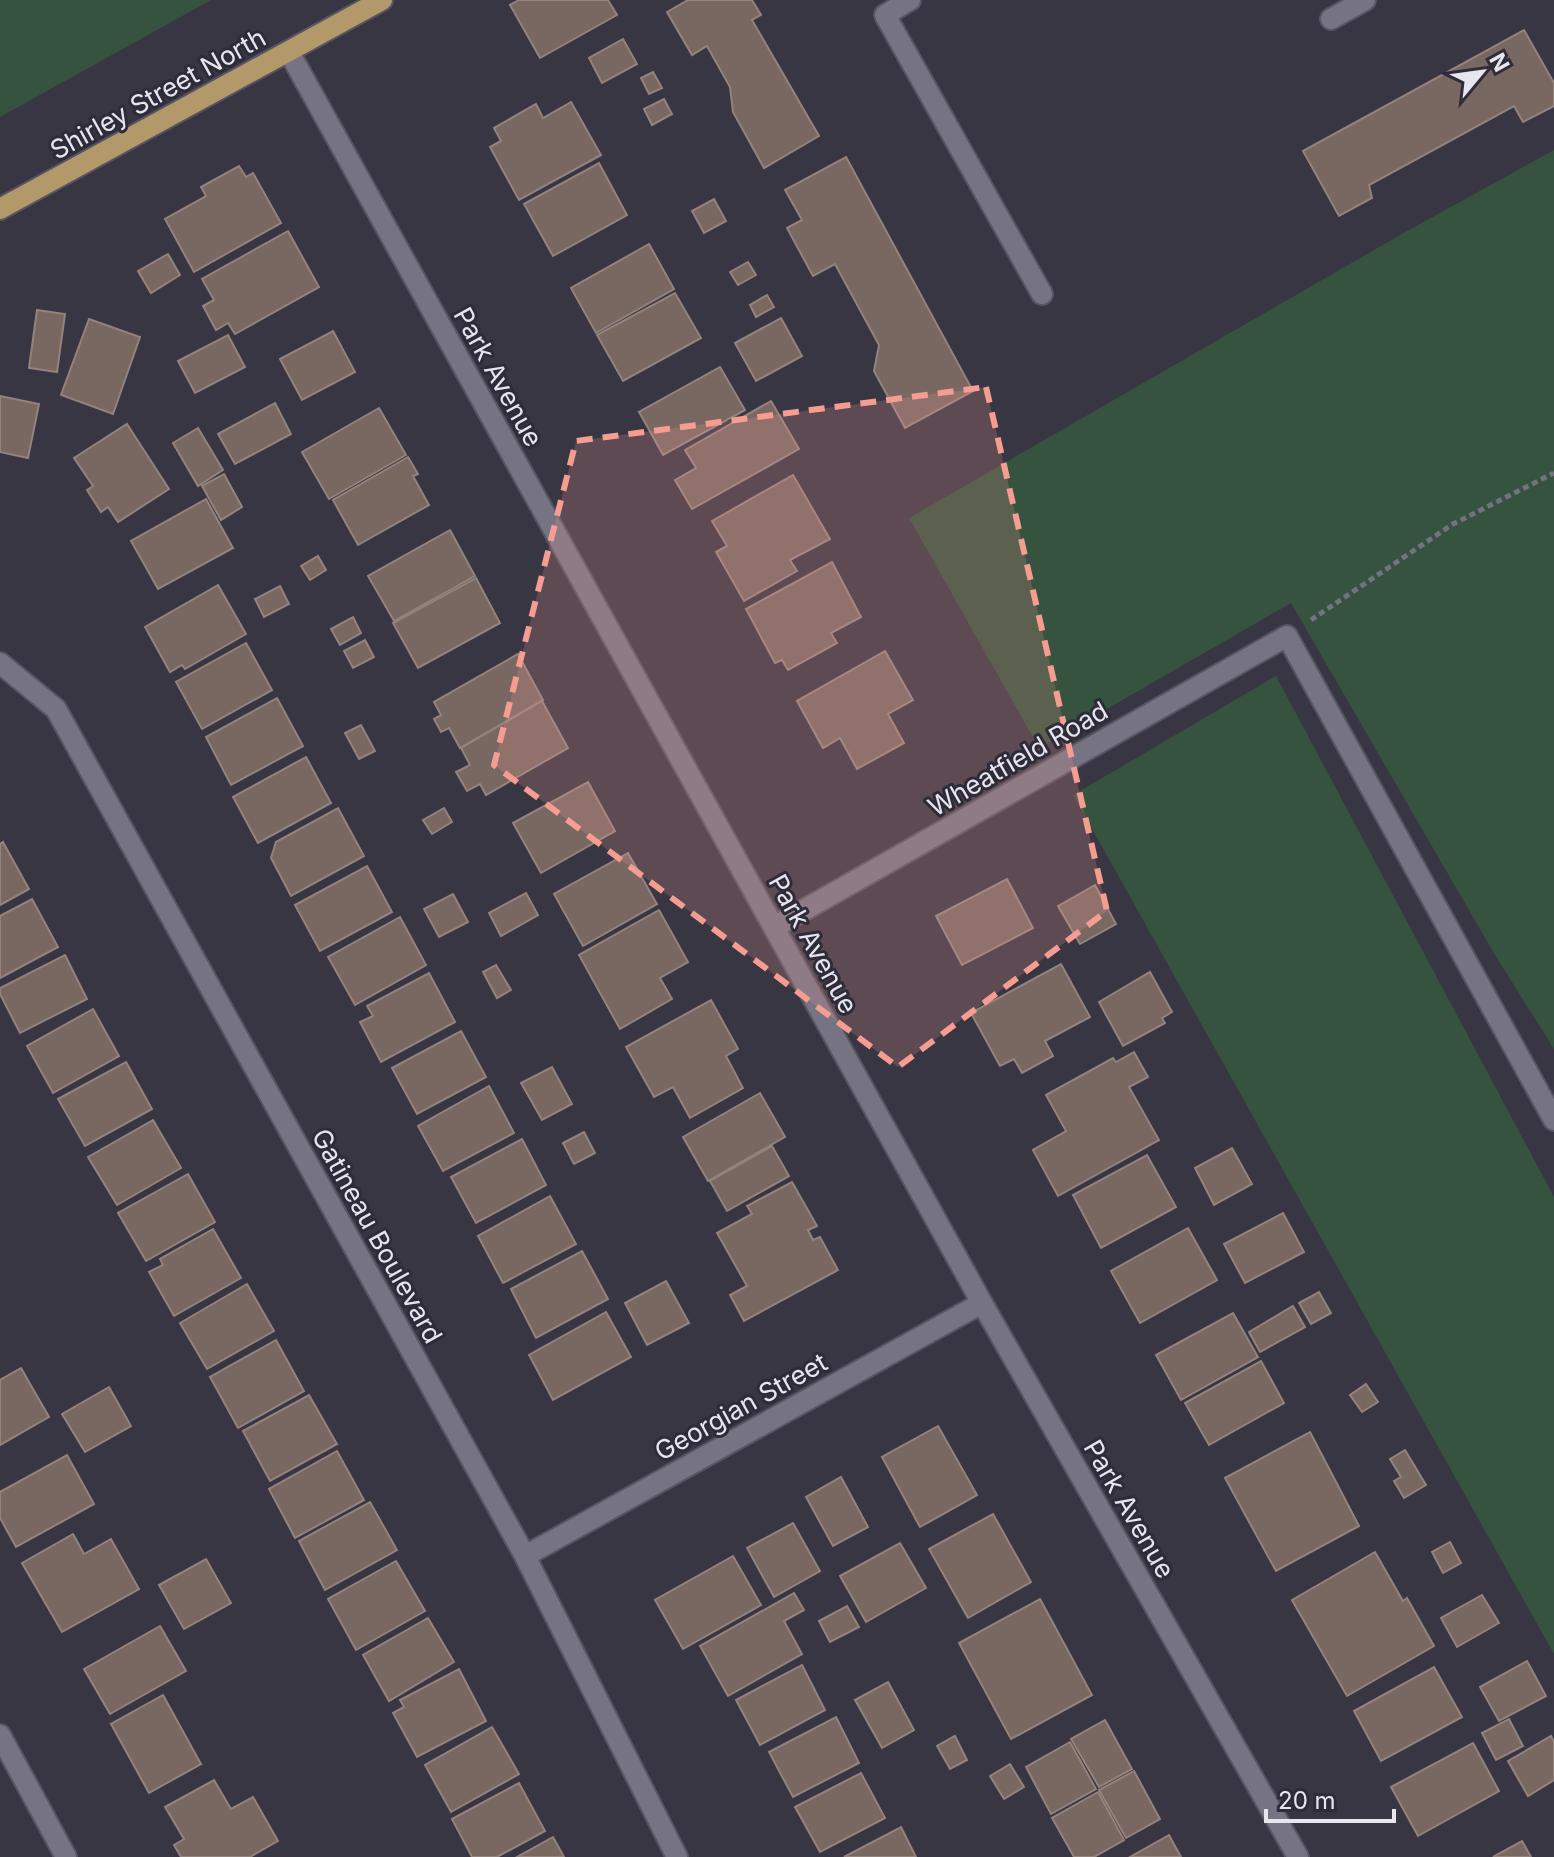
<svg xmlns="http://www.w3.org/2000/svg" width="1554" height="1857" viewBox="0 0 1554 1857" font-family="Inter,sans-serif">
<rect width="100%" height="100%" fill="#383643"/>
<!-- green -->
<g fill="#35533e">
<polygon points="0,0 211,0 0,117"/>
<polygon points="1554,150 1554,1049 1495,955 1291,603 1039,748 909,518 1407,231"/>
<polygon points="1276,676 1554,1197 1554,1654 1073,795"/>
</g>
<!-- building -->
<g fill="#796762" stroke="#94827d" stroke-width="2">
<polygon points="519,0 608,0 617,15 540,58 510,5"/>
<polygon points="688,0 752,0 761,15 752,20 819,136 764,168 733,112 730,87 707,46 692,55 667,12"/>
<polygon points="1524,30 1554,83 1554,106 1523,122 1514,106 1369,185 1372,198 1339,216 1303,151"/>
<polygon points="623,39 637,64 602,83 589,58"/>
<polygon points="653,72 662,88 649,94 641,78"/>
<polygon points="664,99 672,114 652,125 644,109"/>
<polygon points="571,102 601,155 519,200 490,147 501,141 494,128 536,104 543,118"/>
<polygon points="846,157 973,391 905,428 874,371 879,345 835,264 813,276 787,228 802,220 785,190"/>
<polygon points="599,163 627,215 553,256 524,204"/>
<polygon points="239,166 246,177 253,173 281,223 194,272 165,219 206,196 201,187"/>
<polygon points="714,199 726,221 704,233 692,211"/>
<polygon points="288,231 319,287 235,334 228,323 216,330 203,306 214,300 202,279"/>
<polygon points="649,244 674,289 596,333 571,288"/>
<polygon points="168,254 180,275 151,293 138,271"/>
<polygon points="748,262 756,275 738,285 730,272"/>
<polygon points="675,293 701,338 623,381 597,335"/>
<polygon points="767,295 774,307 756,317 750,305"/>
<polygon points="37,310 65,314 57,372 29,368"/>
<polygon points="781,318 802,356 756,381 735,343"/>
<polygon points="89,319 140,337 113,414 61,395"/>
<polygon points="333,331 355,372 302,400 280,359"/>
<polygon points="228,335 245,367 195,393 178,361"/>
<polygon points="720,367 745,410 663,455 639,412"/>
<polygon points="0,396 39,404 28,458 0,452"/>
<polygon points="771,401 799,449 692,509 675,480 696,468 685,450"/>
<polygon points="275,403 291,434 235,464 218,434"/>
<polygon points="379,408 406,455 329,499 302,452"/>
<polygon points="127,424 169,489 118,522 108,507 101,512 87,490 93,486 74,458"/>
<polygon points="198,428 223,470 198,486 173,443"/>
<polygon points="408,457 418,474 413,476 429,505 358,545 333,500"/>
<polygon points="224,474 242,507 221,520 202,486"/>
<polygon points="793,475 830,539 790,560 797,571 744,601 716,552 727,546 712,521"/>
<polygon points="206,499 233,548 158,589 131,541"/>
<polygon points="450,530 475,576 394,621 368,576"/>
<polygon points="318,556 326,570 310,580 301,566"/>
<polygon points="832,562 861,617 831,633 837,643 788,670 782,660 775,663 746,609"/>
<polygon points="476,578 500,623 418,668 393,623"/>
<polygon points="218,585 246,634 185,669 182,665 170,672 145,627"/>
<polygon points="280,586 289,604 264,617 255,599"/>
<polygon points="353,617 361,633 340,645 331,629"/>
<polygon points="365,640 374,657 353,668 344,651"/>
<polygon points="246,643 272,690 202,729 176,682"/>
<polygon points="885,651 913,700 888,714 904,743 857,769 840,738 823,748 797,701"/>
<polygon points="518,654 543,700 460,748 449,728 441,732 434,719 441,715 434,702"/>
<polygon points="277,698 303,746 231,785 206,737"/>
<polygon points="542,701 568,748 486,795 480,784 467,791 456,772 470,765 461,748"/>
<polygon points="361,725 375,751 359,759 345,733"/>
<polygon points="306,757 331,803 258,843 233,797"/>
<polygon points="588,782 615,831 541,873 513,823"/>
<polygon points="338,808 364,856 291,896 271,858 276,842"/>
<polygon points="444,808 452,822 432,834 423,820"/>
<polygon points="3,842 29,889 0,905 0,844"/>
<polygon points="628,853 657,904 583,946 554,894"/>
<polygon points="367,866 392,912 320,951 295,905"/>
<polygon points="1007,879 1033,928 962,965 936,916"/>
<polygon points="1095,885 1116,924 1080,944 1058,906"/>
<polygon points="526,893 538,915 501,936 489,913"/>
<polygon points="453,894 468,922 439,937 424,909"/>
<polygon points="32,899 58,947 0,978 0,916"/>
<polygon points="659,910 688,962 660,978 672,999 620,1029 579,955"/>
<polygon points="400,917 426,965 355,1005 328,957"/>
<polygon points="65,955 87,999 20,1033 0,994 0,988"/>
<polygon points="1061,964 1090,1017 1045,1041 1053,1056 1022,1073 1014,1059 1000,1066 971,1013"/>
<polygon points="496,965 511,990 497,998 483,972"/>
<polygon points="1150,972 1172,1012 1162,1018 1165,1023 1123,1046 1099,1002"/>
<polygon points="429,973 455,1022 381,1062 360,1022 373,1016 367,1006"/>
<polygon points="711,1000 738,1049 726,1056 743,1088 690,1118 673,1087 654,1097 626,1047"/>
<polygon points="93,1009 119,1056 53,1093 27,1046"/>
<polygon points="461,1031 486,1077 417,1114 392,1068"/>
<polygon points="1134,1052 1148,1077 1129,1087 1159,1140 1058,1196 1033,1150 1066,1131 1046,1095 1113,1058 1116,1062"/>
<polygon points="126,1062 152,1109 85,1146 58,1099"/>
<polygon points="552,1067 572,1104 542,1120 521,1083"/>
<polygon points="489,1086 514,1133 443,1171 418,1126"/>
<polygon points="760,1093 785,1137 708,1181 683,1137"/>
<polygon points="153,1120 181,1168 117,1205 88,1157"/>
<polygon points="584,1132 595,1153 574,1164 563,1143"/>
<polygon points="522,1139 546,1185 476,1223 451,1177"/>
<polygon points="772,1146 789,1176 727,1211 710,1181"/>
<polygon points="1232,1148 1252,1184 1214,1205 1195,1168"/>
<polygon points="1147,1155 1176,1207 1101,1248 1073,1195"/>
<polygon points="188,1174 215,1222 146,1261 118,1213"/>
<polygon points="792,1182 817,1226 808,1230 813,1240 820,1237 838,1270 744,1321 730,1295 747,1286 717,1233 752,1214 747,1206"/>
<polygon points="550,1196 576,1244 503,1283 478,1236"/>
<polygon points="1283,1213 1304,1252 1245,1283 1224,1244"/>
<polygon points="1188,1228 1217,1280 1140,1323 1111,1271"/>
<polygon points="213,1229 241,1278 174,1316 149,1272 163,1265 160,1259"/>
<polygon points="582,1251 608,1299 536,1338 511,1289"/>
<polygon points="666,1281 689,1323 647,1345 625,1303"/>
<polygon points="247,1284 274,1331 207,1369 180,1323"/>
<polygon points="1319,1292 1331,1313 1311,1324 1299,1303"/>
<polygon points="1293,1306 1305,1327 1260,1352 1249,1332"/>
<polygon points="606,1312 631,1357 553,1400 529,1355"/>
<polygon points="1233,1313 1258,1357 1181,1400 1156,1355"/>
<polygon points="276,1340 304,1391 238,1428 210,1377"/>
<polygon points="1261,1361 1284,1403 1209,1445 1185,1403"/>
<polygon points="21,1368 49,1417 0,1445 0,1380"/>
<polygon points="1366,1384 1378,1402 1362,1412 1350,1395"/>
<polygon points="109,1387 131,1426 85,1452 62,1414"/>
<polygon points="309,1395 337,1444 270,1481 243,1431"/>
<polygon points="938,1426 977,1495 920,1527 882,1457"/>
<polygon points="1310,1432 1359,1526 1276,1571 1225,1478"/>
<polygon points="1405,1450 1426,1485 1404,1498 1394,1481 1401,1477 1390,1459"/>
<polygon points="337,1451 364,1500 295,1538 269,1489"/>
<polygon points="67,1455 94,1504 16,1547 0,1518 0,1492"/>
<polygon points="841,1477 868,1527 833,1546 806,1497"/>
<polygon points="370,1502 397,1550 325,1590 299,1541"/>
<polygon points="993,1514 1031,1582 968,1618 929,1549"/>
<polygon points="793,1523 820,1571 774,1597 747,1548"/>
<polygon points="73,1534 84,1554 111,1539 139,1589 62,1632 22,1563"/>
<polygon points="1450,1542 1461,1563 1443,1573 1432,1552"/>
<polygon points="900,1543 926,1588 866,1622 840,1576"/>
<polygon points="1375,1552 1403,1601 1407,1598 1434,1646 1347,1696 1292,1600"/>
<polygon points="733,1556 761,1605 683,1649 655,1600"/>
<polygon points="206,1559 231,1603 184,1629 159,1585"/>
<polygon points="396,1561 425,1611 356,1650 328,1599"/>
<polygon points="794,1593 804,1610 784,1621 802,1654 728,1696 700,1646"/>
<polygon points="1482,1595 1499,1623 1457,1647 1441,1618"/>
<polygon points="1040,1599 1092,1695 1011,1739 959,1643"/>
<polygon points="847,1606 859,1627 830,1642 819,1621"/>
<polygon points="428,1618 454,1662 389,1701 363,1655"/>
<polygon points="160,1626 186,1671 110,1714 84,1669"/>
<polygon points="1527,1661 1546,1696 1499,1721 1480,1687"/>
<polygon points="802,1665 825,1710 760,1745 736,1700"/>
<polygon points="1434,1667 1462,1717 1381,1761 1354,1711"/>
<polygon points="459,1669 486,1721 417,1757 393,1713 404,1707 400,1700"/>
<polygon points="888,1682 914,1730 882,1748 855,1700"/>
<polygon points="163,1695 201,1764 149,1793 111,1724"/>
<polygon points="836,1717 859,1763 793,1797 769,1752"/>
<polygon points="1509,1719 1523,1746 1496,1760 1482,1733"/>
<polygon points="1105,1720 1132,1769 1099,1787 1071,1739"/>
<polygon points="492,1727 519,1774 451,1812 425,1765"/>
<polygon points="955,1736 967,1760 950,1769 937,1746"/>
<polygon points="1551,1736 1554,1742 1554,1780 1528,1796 1508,1761"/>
<polygon points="1070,1742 1096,1789 1051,1814 1026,1767"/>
<polygon points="1473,1743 1499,1791 1418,1836 1391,1787"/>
<polygon points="1010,1764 1024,1787 1004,1799 990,1776"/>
<polygon points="1134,1771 1160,1819 1126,1838 1099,1790"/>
<polygon points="861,1773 885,1818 820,1852 795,1807"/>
<polygon points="214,1780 231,1809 253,1797 278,1841 250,1857 181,1857 174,1845 184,1839 165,1807"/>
<polygon points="519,1783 545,1831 497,1857 472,1857 452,1819"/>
<polygon points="1098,1792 1124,1840 1094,1857 1074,1857 1052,1818"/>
<polygon points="901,1827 916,1857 844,1857"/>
<polygon points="1169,1835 1181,1857 1130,1857"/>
<polygon points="553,1837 564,1857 517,1857"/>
<polygon points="1522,1841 1531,1857 1493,1857"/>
</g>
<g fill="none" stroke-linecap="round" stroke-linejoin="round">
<!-- minor casing -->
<g stroke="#575561" stroke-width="24">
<g id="minor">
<polyline points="910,0 885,15 1042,294"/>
<polyline points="1331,19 1365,0"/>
<polyline points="289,52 982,1303 1298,1857"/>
<polyline points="0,663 56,709 525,1556 677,1857"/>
<polyline points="774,927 1287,636 1554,1120"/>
<polyline points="525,1556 982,1303"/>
<polyline points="0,1735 66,1857"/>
</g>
</g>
<!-- major casing -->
<g stroke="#575561" stroke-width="24">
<polyline id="major" points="0,209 382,0"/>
</g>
<!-- path -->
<polyline stroke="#74727e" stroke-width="5" stroke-dasharray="6 4" stroke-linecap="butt" points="1311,620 1453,524 1554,473"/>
<!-- minor -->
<use href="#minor" stroke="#767483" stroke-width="20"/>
<!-- major -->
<use href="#major" stroke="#b3986a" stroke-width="20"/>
</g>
<!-- marked area -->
<path fill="#f59d90" fill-opacity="0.2" stroke="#f59d90" stroke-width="6" stroke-dasharray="16 10" stroke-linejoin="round" d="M 986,387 L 1107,911 L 898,1067 L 494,765 L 576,441 Z"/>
<g text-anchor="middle" stroke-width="6" stroke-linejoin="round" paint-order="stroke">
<!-- street labels -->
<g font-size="26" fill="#e7e6ef" stroke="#2e2c39">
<text transform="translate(158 94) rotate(-29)" y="9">Shirley Street North</text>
<text transform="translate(498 377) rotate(61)" y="9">Park Avenue</text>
<text transform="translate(1018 759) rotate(-30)" y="9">Wheatfield Road</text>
<text transform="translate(813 944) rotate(61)" y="9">Park Avenue</text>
<text transform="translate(377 1236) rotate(61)" y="9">Gatineau Boulevard</text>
<text transform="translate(741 1407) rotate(-29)" y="9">Georgian Street</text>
<text transform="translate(1129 1509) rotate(60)" y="9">Park Avenue</text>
</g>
</g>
<!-- north arrow -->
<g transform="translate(1482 72) rotate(61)" stroke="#2e2c39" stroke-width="6" paint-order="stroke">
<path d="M0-6L14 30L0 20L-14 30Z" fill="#e7e6ef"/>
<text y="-12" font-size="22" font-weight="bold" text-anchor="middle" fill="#e7e6ef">N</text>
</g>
<!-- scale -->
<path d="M1266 1809v12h128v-12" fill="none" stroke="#e7e6ef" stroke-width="4"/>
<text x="1278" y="1809" font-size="24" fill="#e7e6ef" stroke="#2e2c39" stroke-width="6" paint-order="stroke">20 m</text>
</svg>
